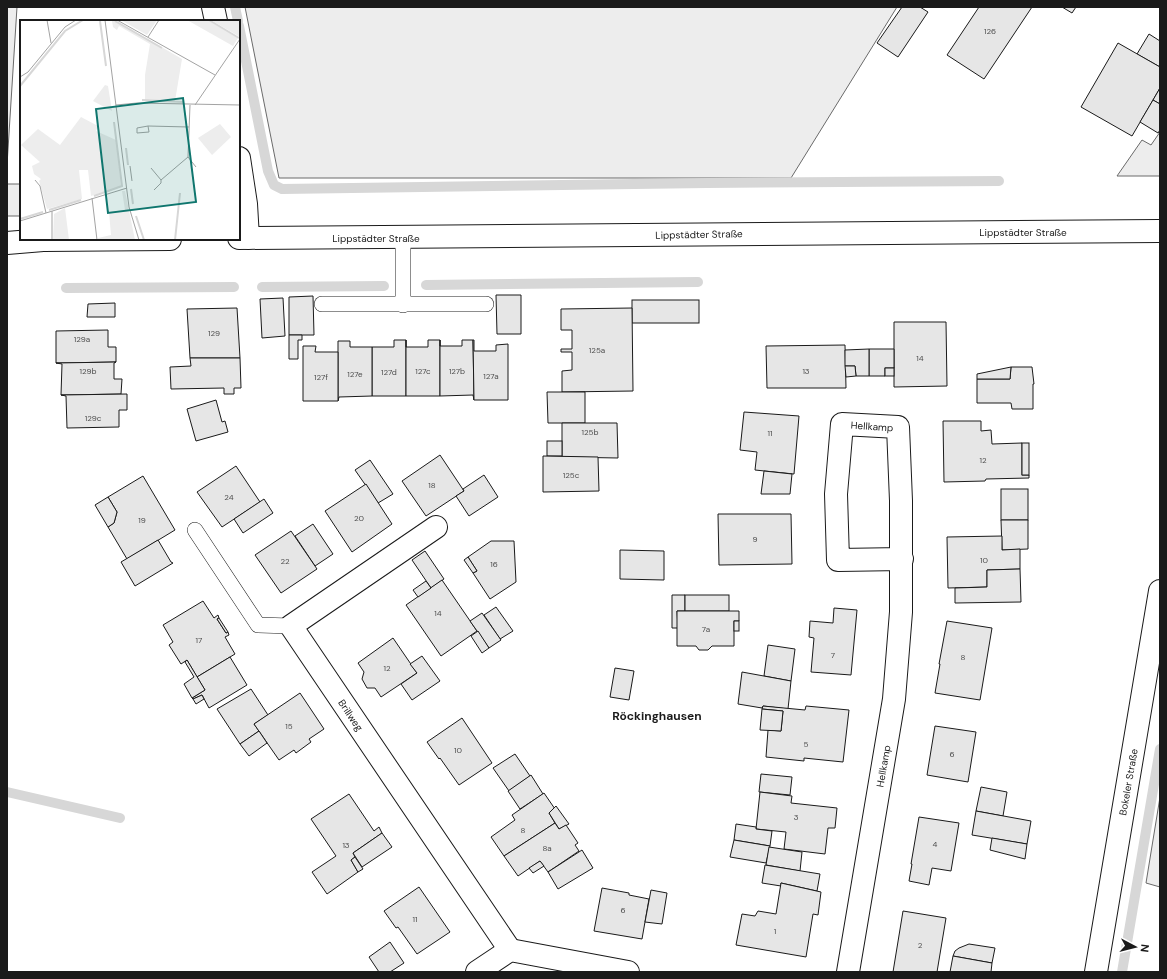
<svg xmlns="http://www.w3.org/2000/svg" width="1167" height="979" viewBox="0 0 1167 979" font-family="'DM Sans',sans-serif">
<rect width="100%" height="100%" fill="#fff"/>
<!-- built -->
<g fill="#ededed" stroke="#6a6a6a">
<polygon points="7,7 17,7 7,165"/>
<polygon points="245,7 897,7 791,178 279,178"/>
<polygon points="1160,132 1160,176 1117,176 1142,140 1151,145"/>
<rect x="7" y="184" width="14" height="32"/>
<polygon points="1160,797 1160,887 1146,883"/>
</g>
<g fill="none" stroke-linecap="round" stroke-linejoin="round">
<!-- stream -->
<g stroke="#d7d7d7" stroke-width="10">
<polyline points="235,7 238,21"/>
<polyline points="239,26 268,171 274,185 282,189 707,183 999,181"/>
<polyline points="426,285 698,282"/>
<polyline points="262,287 384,286"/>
<polyline points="66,288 234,287"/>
<polyline points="7,792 120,818"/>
<polyline points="1122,972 1160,749"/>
</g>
</g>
<!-- building -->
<g fill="#e6e6e6" stroke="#1a1a1a">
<polygon points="902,7 920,7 928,12 898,57 877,43"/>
<polygon points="979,7 1032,7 984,79 947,55"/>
<polygon points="1062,7 1076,7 1072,13"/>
<polygon points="1149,34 1160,41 1160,67 1137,54"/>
<polygon points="1118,43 1160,67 1160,88 1132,136 1081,107"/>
<polygon points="1160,88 1160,104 1153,100"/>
<polygon points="1153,100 1160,104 1160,130 1158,133 1140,122"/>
<polygon points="496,295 521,295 521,334 497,334"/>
<polygon points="313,296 314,335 289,335 289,297"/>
<polygon points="283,298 285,336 262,338 260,299"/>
<rect x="632" y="300" width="67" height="23"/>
<polygon points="115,303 115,317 87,317 88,304"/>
<polygon points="237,308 240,358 190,358 187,309"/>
<polygon points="632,308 633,391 562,392 562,371 572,370 572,352 561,352 561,349 572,349 572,330 561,330 561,309"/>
<polygon points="894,322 946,322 947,386 894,387"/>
<polygon points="108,330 108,347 116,347 116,362 56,363 56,331"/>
<polygon points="289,335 302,335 302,340 298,340 298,359 289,359"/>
<polygon points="394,340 406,340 406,396 372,396 372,347 394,347"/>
<polygon points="406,340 406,347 428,347 428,340 440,340 440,396 406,396"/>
<polygon points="440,340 440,346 462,346 462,340 473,340 474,400 473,395 440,396"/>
<polygon points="473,340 474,340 474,351 496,351 496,345 508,344 508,400 474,400"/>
<polygon points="338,341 350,341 350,347 372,347 372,396 339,397 338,401"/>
<polygon points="845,345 846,388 767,388 766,346"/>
<polygon points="303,346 316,346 315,352 338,352 338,401 303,401"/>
<polygon points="869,349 894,349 894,368 885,368 885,376 869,376"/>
<polygon points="869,349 869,376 856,376 855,366 845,366 845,350"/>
<polygon points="190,358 240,358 241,388 234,388 234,394 224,394 224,388 171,389 170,367 191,366"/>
<polygon points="116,362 114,363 114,379 122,379 121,394 61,395 62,364 56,363"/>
<polygon points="845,366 855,366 856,376 846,377"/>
<polygon points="1011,367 1032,367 1034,384 1033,384 1033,409 1012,409 1011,403 977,403 977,379 1010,379"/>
<polygon points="1011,367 1010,379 977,379 977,374"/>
<rect x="885" y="368" width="9" height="8"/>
<polygon points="547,392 585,392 585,423 548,423"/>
<polygon points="127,394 127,410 119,410 119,427 67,428 66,396 61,395"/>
<polygon points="216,400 222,422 225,421 228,432 196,441 187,409"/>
<polygon points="744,412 799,416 794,474 755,470 757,452 740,450"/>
<polygon points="943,421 981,421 981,431 991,430 992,444 1022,443 1022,475 1029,475 1029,478 986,479 985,481 944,482"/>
<polygon points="562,423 617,423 618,458 562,457"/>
<rect x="547" y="441" width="15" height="15"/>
<rect x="1022" y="443" width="7" height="32"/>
<polygon points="440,455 464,491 426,516 402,481"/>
<polygon points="543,456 598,457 599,491 543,492"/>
<polygon points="370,460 393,494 378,503 355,470"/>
<polygon points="236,466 260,502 222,527 197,492"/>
<polygon points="764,471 792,474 790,494 761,494"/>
<polygon points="484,475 498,497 469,516 456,496 464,491 463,489"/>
<polygon points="143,476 175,530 127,559 108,527 114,523 117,512 108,497"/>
<polygon points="366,484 392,524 352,552 325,511"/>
<rect x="1001" y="489" width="27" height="31"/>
<polygon points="108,497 117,512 114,523 108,527 95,505"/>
<polygon points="264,499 273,513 243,533 234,519"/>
<polygon points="718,514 791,514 792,564 719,565"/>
<polygon points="1001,520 1028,520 1028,549 1002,550"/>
<polygon points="313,524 333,554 315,566 295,536"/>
<polygon points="291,531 317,569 281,593 255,555"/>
<polygon points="1002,536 1002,550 1020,549 1020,569 987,570 987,587 948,588 947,537"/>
<polygon points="158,540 171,562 173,563 135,586 121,562"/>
<polygon points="491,541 514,541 516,582 490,599 473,573 477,571 468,557"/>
<polygon points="620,550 664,551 664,580 620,579"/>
<polygon points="425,551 444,579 431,588 412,560"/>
<polygon points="468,557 477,571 473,573 464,560"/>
<polygon points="1020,569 1021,602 955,603 955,588 987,587 987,570"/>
<polygon points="442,580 477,631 441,656 406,605"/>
<polygon points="426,581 431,588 418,597 413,590"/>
<polygon points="672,595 685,595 685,611 677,611 678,628 672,628"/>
<rect x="685" y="595" width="44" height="16"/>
<polygon points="203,601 214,618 218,615 219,618 217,619 226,633 228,632 229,635 225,637 235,654 197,677 187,660 181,664 169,645 173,642 163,625"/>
<polygon points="496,607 513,631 500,639 484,615"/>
<polygon points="834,608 857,610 851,675 811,672 814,638 809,637 810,621 833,623"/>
<polygon points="677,611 739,611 739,621 734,621 734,646 712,646 708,650 699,650 696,646 677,646"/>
<polygon points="482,613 501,640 489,648 470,621"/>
<polygon points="219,618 228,632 226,633 217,619"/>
<rect x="734" y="621" width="5" height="10"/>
<polygon points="947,621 992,628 980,700 935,693 940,664 939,664"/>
<polygon points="478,631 489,648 482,653 471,636"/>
<polygon points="393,638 417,673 381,697 375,688 367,688 362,679 364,672 358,663"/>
<polygon points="768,645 795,649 791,681 764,676"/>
<polygon points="422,656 440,681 412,700 401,684 417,673 410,664"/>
<polygon points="230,657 247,685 209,708 202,695 193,699 192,698 205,690 197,677"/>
<polygon points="187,660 205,690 192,698 184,684 194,677 185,662"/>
<polygon points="615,668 634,671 629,700 610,697"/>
<polygon points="742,672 791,681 788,709 763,706 762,708 738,704"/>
<polygon points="251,689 268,715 254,724 259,731 240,744 217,709"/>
<polygon points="300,693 324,729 309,739 311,742 296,753 294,750 279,760 254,724"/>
<polygon points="202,695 204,699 196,704 193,699"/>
<polygon points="763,706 805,710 806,706 849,710 843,762 804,758 804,761 766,757 768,730 781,731 783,711 762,709"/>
<polygon points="762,709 783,711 781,731 760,730"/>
<polygon points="462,718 492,763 459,785 440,758 439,759 427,742"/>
<polygon points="935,726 976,732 968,782 927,775"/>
<polygon points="259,731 267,743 249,756 240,744"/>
<polygon points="515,754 530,776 509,791 493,768"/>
<polygon points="761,774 792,777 790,795 759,792"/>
<polygon points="531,775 543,794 520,809 508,791"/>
<polygon points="981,787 1007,792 1003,816 976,811"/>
<polygon points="760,792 792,796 791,803 837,808 835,828 828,828 825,854 784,849 786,832 756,829"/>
<polygon points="544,793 555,809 549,813 555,823 504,856 491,837 515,820 512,815"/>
<polygon points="349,794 374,831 379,827 382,833 353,853 355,857 351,860 358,872 327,894 312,872 336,856 311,819"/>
<polygon points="556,806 569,824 559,829 549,813"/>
<polygon points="976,811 1031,821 1027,844 972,835"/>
<polygon points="919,817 959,823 951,871 932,868 929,885 909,881 912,864 911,864"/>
<polygon points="555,823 559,829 566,825 578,843 575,845 579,851 548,872 540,861 518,876 504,856"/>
<polygon points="736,824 756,827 756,829 772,831 770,846 734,840"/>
<polygon points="382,833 392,847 362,867 353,853"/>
<polygon points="992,838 1027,844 1025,859 990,850"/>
<polygon points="734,840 770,846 766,863 730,857"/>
<polygon points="769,847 802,852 800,871 766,865"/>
<polygon points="582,850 593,868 558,889 548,872"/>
<polygon points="355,857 363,869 358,872 351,860"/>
<polygon points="540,861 544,866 533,873 529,868"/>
<polygon points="765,865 820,874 817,891 781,883 781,886 762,883"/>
<polygon points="781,883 821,892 818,915 813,914 806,957 736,945 742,914 755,916 758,911 776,914"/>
<polygon points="419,887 450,932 417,954 398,927 396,928 384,911"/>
<polygon points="602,888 629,893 629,895 649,899 642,939 594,931"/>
<polygon points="651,890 667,893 662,924 645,922"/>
<polygon points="903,911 946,918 937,972 893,972"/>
<polygon points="390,942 404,963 390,972 379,972 369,957"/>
<polygon points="969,944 995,948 992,963 953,956 955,951 959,948"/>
<polygon points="953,956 992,963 991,972 950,972"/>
</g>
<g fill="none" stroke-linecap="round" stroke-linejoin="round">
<!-- service casing -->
<g stroke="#1a1a1a" stroke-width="16">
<g id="service">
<polyline points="403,238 403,305"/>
<polyline points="322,304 486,304"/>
<polyline points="195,530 258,625 291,626"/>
</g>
</g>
<!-- minor casing -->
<g stroke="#1a1a1a" stroke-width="24">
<g id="minor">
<polyline points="213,7 216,21"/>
<polyline points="239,158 246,204 248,238"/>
<polyline points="436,527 291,626 510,950"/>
<polyline points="477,972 510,950 628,972"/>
<polyline points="848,972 894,699 901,612 901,501 898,427 842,424 836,494 838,560 902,559"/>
</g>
</g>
<!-- tertiary casing -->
<g stroke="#1a1a1a" stroke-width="24">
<g id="tertiary">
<polyline points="239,238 1160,231"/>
<polyline points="7,243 43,240 170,239"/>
<polyline points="1096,972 1160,591"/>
</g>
</g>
<!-- service -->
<use href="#service" stroke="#fff" stroke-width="15"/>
<!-- minor -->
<use href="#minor" stroke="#fff" stroke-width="22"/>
<!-- tertiary -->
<use href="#tertiary" stroke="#fff" stroke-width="22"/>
</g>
<g text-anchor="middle" stroke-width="3" stroke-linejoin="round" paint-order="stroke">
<!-- number labels -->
<g font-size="8" fill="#4d4d4d">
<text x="990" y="34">126</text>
<text x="214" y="336">129</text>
<text x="82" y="342">129a</text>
<text x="597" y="353">125a</text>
<text x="920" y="361">14</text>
<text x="88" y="374">129b</text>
<text x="423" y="374">127c</text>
<text x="457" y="374">127b</text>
<text x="806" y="374">13</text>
<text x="389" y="375">127d</text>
<text x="355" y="377">127e</text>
<text x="491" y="379">127a</text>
<text x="321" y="380">127f</text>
<text x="93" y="421">129c</text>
<text x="590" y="435">125b</text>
<text x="770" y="436">11</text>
<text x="983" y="463">12</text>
<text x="571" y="478">125c</text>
<text x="432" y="488">18</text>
<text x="229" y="500">24</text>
<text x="359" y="521">20</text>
<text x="142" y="523">19</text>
<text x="755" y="542">9</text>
<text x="984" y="563">10</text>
<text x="285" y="564">22</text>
<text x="494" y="567">16</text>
<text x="438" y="616">14</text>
<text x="706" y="632">7a</text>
<text x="199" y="643">17</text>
<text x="833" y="658">7</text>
<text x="963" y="660">8</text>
<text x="387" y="671">12</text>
<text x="289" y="729">15</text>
<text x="806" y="747">5</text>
<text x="458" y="753">10</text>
<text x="952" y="757">6</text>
<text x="796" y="820">3</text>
<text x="523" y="833">8</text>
<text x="935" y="847">4</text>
<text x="346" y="848">13</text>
<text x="547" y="851">8a</text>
<text x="623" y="913">6</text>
<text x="415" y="922">11</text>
<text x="775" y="934">1</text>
<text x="920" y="948">2</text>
</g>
<!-- street labels -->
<g font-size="10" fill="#1a1a1a" stroke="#fff">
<text x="1023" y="236">Lippstädter Straße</text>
<text transform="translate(699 234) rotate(-1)" y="4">Lippstädter Straße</text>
<text x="376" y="242">Lippstädter Straße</text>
<text transform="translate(872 426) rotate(4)" y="4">Hellkamp</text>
<text transform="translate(351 715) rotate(56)" y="4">Brillweg</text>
<text transform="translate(883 766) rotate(-80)" y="4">Hellkamp</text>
<text transform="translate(1128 782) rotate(-80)" y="4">Bokeler Straße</text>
</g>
<!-- quarter labels -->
<g font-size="12" font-weight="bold" fill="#1a1a1a" stroke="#fff">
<text x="657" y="720">Röckinghausen</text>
</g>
</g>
<!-- overview -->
<g transform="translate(20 20)">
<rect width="220" height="220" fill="#fff"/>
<path d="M 101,0 L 137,0 L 127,15 ZM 167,0 L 188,0 L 218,18 L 213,26 ZM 191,0 L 220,0 L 220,17 ZM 92,1 L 97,1 L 162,39 L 155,81 L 125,80 L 125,55 L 130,24 L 99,6 L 97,10 L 93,7 ZM 85,65 L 88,66 L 92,91 L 73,81 ZM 61,97 L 78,106 L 76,111 L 96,120 L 101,166 L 71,176 L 68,150 L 59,150 L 62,179 L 27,189 L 19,161 L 21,159 L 14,154 L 12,146 L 20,142 L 1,125 L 18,109 L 40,125 ZM 200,104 L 211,117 L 192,135 L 178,118 ZM 102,171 L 105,171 L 115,220 L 78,220 L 78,218 L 91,215 L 89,192 L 105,190 ZM 45,188 L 49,220 L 33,220 L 34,194 Z" fill="#ededed"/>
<path fill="none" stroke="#d7d7d7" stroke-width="2" d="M 189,0 L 219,18M 80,1 L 86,46M 95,1 L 142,28M 0,66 L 45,11 L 63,0M 122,80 L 163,82M 106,128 L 108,145M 111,169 L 113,184M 74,176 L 102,166 L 94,102M 29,190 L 61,180M 116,196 L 124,220M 0,199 L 23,192M 155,220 L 160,173"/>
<path fill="none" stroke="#a3a3a3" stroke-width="1" d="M 27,0 L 31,23M 85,0 L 109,187 L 119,220M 97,0 L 195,55M 128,17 L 139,0M 0,57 L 8,52 L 45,7 L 56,0M 96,85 L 117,83 L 220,85M 170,85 L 168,137 L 176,147M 175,85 L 220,19M 128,106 L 129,112 L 117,113 L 117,108 L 128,106 L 169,107M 110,146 L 112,161M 131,148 L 141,160 L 168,137M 15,160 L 20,166 L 26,193M 134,170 L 141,163 L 141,160M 72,178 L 77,220M 0,201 L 107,168M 32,220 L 32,191"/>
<path fill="#0f766e" fill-opacity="0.15" stroke="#0f766e" stroke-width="2" d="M 163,78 L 176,182 L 88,193 L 76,89 Z"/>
<rect width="220" height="220" fill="none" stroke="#1a1a1a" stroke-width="2"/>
</g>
<!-- border -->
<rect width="1167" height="979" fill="none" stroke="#1a1a1a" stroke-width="16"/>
<!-- north arrow -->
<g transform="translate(1135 947) rotate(97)" stroke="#ffffff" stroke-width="3" paint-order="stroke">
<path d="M0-3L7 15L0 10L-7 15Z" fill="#1a1a1a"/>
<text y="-6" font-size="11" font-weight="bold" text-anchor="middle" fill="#1a1a1a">N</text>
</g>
</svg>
